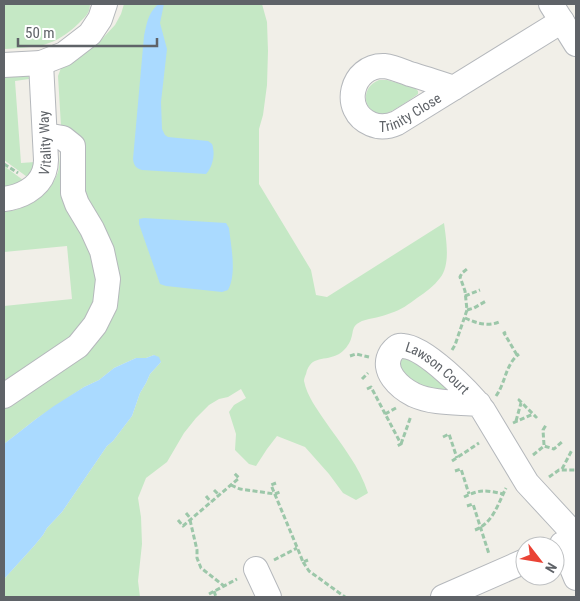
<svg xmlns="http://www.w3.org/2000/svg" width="580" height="601" viewBox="0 0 580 601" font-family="'Roboto Condensed',sans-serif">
<rect width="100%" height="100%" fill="#f1efe8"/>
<!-- green -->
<g fill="#c5e8c5">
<path d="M 4,4 L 90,4 C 90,13 85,17 79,23 C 53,48 37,47 4,49 Z"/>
<path d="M 124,4 L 262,4 L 267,22 L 268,51 L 267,85 L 263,115 L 259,129 L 259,184 L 311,270 L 316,295 L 327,297 L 444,223 C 446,238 451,265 440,278 C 434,286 426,292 417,298 C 409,304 401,310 391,313 C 382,317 371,318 362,321 C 351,326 354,331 351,339 C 349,345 344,351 339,354 C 325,362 311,354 306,374 C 305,376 304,379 304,381 C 307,396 317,409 325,421 C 341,444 360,467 368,493 L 356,500 L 343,493 L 329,474 L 305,447 L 277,436 L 267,449 L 256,466 L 249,464 L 235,450 L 236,434 L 229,412 L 234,405 L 246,398 L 241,389 L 228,397 L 219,399 L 209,405 L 196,418 L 184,433 L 167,462 L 146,478 L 138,498 L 141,517 L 142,544 L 138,581 L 140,597 L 4,597 L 4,579 L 34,546 L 43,535 L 47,528 L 62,512 L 107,446 L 113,441 L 132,416 L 140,393 L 146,383 L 150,374 L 161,362 L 154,355 L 146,358 L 136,358 L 114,368 L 99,380 L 84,387 L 36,419 L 4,444 L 4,402 L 112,304 L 61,126 L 58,76 L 61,68 L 101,40 L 115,25 L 121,14 Z"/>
<polygon points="4,70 28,73 29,79 15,81 21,163 35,162 30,179 4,160"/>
<path d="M 379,80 L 387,80 L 415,88 L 418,91 L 418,94 C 411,99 393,112 384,114 C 364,116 358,88 379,80 Z"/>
<path d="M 60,148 L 97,253 L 102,289 L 79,334 L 4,387 L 4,306 L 72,299 L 67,246 L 4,252 L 4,212 C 28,209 50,196 58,172 C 60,164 60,156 60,148 Z"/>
<polygon points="4,166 23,180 24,181 4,191"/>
<polygon points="403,359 412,360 420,364 455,394 405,382 398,362"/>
</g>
<!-- water -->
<g fill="#aadaff">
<path d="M 158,4 L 164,4 L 160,23 L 167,49 L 161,102 L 162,129 L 165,135 L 168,137 L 208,141 C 211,143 213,144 213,148 C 215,156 212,168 206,174 L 142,170 C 136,168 134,166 133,159 L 144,36 C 147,22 148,14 158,4 Z"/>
<path d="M 144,218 L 226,223 L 229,228 C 231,247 237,273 228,290 L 222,292 L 166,286 L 160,284 L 139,224 L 139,219 Z"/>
<polygon points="154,355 159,357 161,362 150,374 146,383 140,393 132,416 113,441 107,446 62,512 47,528 43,535 34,546 4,579 4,444 36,419 54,406 84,387 99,380 114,368 136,358 146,358"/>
</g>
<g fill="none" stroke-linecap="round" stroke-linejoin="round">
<!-- minor casing -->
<g stroke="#b5b8bc" stroke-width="26">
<g id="minor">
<polyline points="551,4 576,44"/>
<polyline points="4,65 41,63 64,54 90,34 100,19 105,4"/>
<path id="s1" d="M 454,88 C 439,83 424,78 410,74 C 402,71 393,67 384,66 C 351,65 340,111 371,124 C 380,128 388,127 397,123 L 562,21"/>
<path id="s2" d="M 4,199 C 20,197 38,189 44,172 C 45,169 46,164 46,160 L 41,63"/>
<polyline points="4,396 78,346 95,325 105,305 108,279 102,251 92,229 77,204 73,193 73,146 63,138 45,135"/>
<path id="s3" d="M 479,404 C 458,402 434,404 414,395 C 400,388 380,371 391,353 C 394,349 397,345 403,346 C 425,347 469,392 483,410 L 527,483 L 576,536"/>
<polyline points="562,544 576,578"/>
<polyline points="256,569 269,597"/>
<polyline points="443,597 525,561"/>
</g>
</g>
<!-- path -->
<g stroke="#9cc7a9" stroke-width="3" stroke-dasharray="5 2.5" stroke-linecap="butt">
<polyline points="4,164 18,173"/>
<polyline points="465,296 480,290"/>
<polyline points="467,310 474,308 486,301"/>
<path d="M 465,318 C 476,323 487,327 499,322"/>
<polyline points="506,332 504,333 517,355"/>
<polyline points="452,350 455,345 467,310 465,291 460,277 462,273 467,269"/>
<polyline points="350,356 356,354 369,357"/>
<polyline points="362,379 368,373"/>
<polyline points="367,389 371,387 401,444 397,446"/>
<path d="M 496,396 C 506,382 505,365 519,354"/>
<polyline points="520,399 519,400 536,417 537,416"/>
<polyline points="385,414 396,408"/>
<polyline points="516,421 521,403"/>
<polyline points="513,423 533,414"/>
<polyline points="443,437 449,434 457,458"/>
<polyline points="401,444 411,416"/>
<polyline points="544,445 543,430 546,425"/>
<polyline points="533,455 544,446 554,449 563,441"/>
<polyline points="452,461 479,443"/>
<polyline points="562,469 572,450"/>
<polyline points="455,471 461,469 469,494"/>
<polyline points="549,477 559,470 576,470"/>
<polyline points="276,483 271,485 299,552 303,562 308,560"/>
<polyline points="231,485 240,489 275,494 280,492"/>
<polyline points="214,490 219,495"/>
<polyline points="206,496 211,502"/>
<path d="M 464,497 C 480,489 486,490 503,494"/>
<polyline points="467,506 473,504 489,554"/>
<polyline points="186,513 191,519"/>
<polyline points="178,520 183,526 239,478 234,473"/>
<polyline points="190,520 197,550 197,558 201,568 224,586"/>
<path d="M 475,530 C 493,523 498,504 506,488"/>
<polyline points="274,560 297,548"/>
<polyline points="303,562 309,571 345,597"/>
<polyline points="214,591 216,597"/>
<polyline points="209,594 237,579"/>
</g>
<!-- minor -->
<use href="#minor" stroke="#fff" stroke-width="24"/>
</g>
<g text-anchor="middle" stroke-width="4.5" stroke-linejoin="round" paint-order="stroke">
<!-- street labels -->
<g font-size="14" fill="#5f6368" stroke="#fff">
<text dy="5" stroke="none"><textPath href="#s1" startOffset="200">Trinity Close</textPath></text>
<text dy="5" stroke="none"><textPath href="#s2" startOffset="80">Vitality Way</textPath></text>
<text dy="5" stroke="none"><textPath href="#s3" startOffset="176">Lawson Court</textPath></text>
</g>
</g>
<!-- border -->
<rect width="580" height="601" fill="none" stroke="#5f6368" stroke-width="10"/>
<!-- north arrow -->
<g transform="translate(540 561) rotate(121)"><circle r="24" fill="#ffffff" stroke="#bfc1c3"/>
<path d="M0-4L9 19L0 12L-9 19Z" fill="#ea4335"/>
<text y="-8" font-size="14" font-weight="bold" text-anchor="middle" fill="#5f6368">N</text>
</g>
<!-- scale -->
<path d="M18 38v8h139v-8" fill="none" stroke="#5f6368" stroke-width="2.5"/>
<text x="25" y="38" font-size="15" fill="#5f6368" stroke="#ffffff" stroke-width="4" paint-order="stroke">50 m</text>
</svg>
